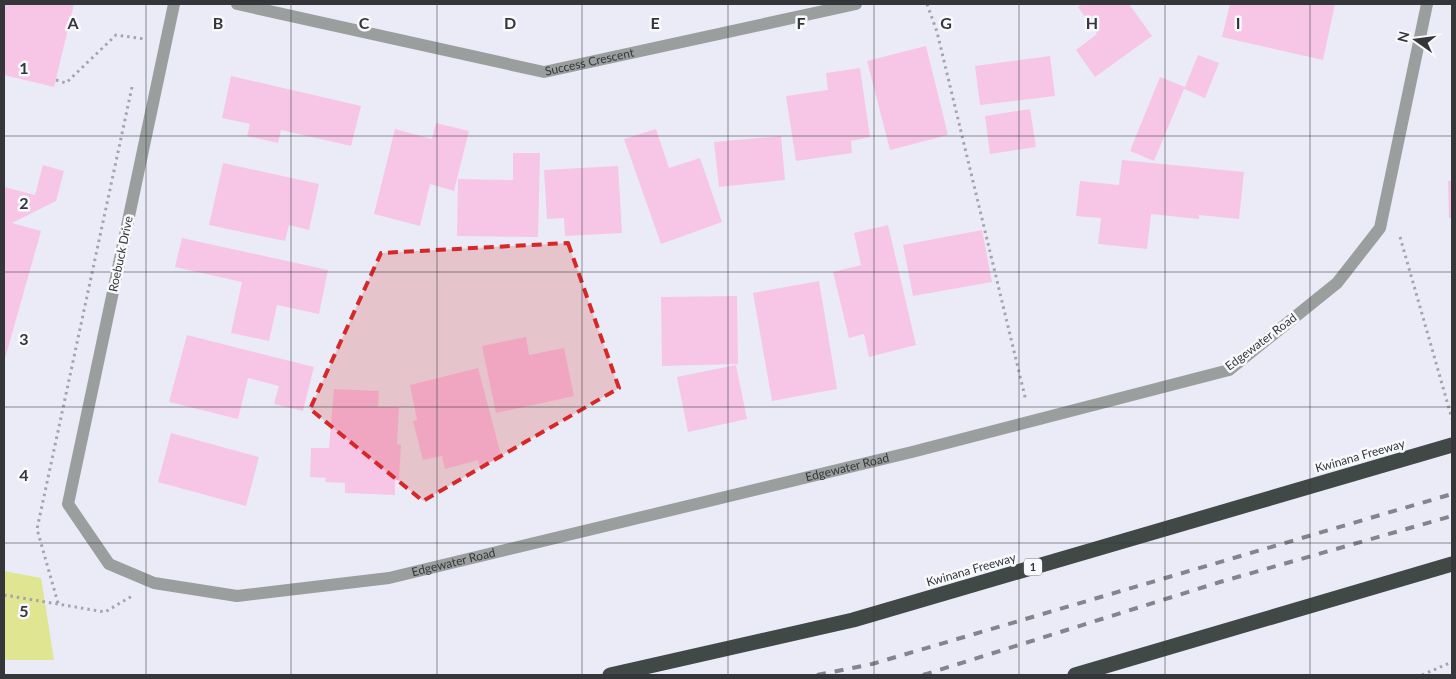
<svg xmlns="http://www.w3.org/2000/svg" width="1456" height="679" viewBox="0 0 1456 679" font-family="Lato,sans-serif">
<rect width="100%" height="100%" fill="#eaebf6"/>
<!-- green -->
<polygon fill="#e0e591" points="4,571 41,578 54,660 4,660"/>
<!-- building -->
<g fill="#f7c6e7">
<polygon points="4,4 74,4 54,87 4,75"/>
<polygon points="1083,4 1129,4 1152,36 1095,77 1076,50 1097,34 1078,7"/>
<polygon points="1230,4 1335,4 1323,60 1222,37"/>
<polygon points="926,46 948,135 890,150 867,61"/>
<polygon points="1198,55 1219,63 1205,98 1184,89 1154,161 1130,151 1160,77 1185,87"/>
<polygon points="1050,56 1055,96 980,105 975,66"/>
<polygon points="860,68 870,137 851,141 852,153 796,161 786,96 828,90 826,73"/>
<polygon points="231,76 361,106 351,146 281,130 278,143 247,136 250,124 222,118"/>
<polygon points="1030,109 1036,147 990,154 985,116"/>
<polygon points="436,123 469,131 454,191 430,184 420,226 374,214 395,129 432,139"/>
<polygon points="656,129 669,168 700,158 722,222 661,244 624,139"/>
<polygon points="781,136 785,180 719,187 714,142"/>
<polygon points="513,153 540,153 538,237 457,236 458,179 513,180"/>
<polygon points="1122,160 1244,172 1239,219 1199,215 1199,219 1151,214 1147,249 1098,244 1101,218 1076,216 1080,181 1119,185"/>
<polygon points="223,163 319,184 309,230 289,225 285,241 209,225"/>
<polygon points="43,165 64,171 56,201 12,223 41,231 4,362 4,187 35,195"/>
<polygon points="618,166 622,233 565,236 564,218 547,219 544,170"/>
<polygon points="1448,181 1452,181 1452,218 1449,218"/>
<polygon points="888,225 916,345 869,357 864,334 849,338 833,272 861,265 854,233"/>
<polygon points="982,230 992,282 913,296 903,245"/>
<polygon points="182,238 328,270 319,314 277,305 269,341 231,333 242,282 175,267"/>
<polygon points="819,281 837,389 772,401 753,293"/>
<polygon points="737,296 738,364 662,366 661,297"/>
<polygon points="187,335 314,367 303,411 274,404 279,386 248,378 238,419 169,402"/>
<polygon points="526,337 529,355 564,348 574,396 496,413 482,346"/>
<polygon points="736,365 747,419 688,432 677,377"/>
<polygon points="478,368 502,459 479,465 478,460 445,469 442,456 423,460 413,421 417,420 410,385"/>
<polygon points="334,389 379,391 378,407 399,407 397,444 401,445 399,480 395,480 395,495 345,493 345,483 325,482 326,478 310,477 311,448 329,448"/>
<polygon points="171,433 259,457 246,506 158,482"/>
</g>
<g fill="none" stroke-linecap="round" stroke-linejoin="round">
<!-- path -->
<g stroke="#a3a4ac" stroke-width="3" stroke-dasharray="2.5 4" stroke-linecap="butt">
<polyline points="927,4 937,32 1026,401"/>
<polyline points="56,80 66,83 116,35 145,39"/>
<polyline points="1400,237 1452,419"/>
<polyline points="4,595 105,612 132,596"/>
<polyline points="58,603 37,529 132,87"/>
<polyline points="1422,675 1452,662"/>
</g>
<!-- minor -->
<g stroke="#9a9f9d" stroke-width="12">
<path id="s1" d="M 174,4 L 68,504 L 109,564 L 154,583 L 237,596 L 389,578 L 912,452 L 1229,370 L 1337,283 L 1380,228 L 1427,4"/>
<path id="s2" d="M 237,4 L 544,72 L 856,4"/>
</g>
<!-- motorway -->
<g stroke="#404946" stroke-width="15">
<polyline points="610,675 853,620 1452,445"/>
<polyline points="1075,675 1452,564"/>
</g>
<!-- rail -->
<g stroke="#84858c" stroke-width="4" stroke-dasharray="9 9" stroke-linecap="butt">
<polyline points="817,675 872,664 1452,494"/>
<polyline points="923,675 1220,582 1452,516"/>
</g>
</g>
<!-- marked area -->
<path fill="#d62828" fill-opacity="0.2" stroke="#d62828" stroke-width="4" stroke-dasharray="10 6" stroke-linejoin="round" d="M 568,243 L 619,388 L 423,501 L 310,409 L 381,253 Z"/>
<!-- grid -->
<path fill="none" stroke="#35363a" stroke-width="1" stroke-opacity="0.55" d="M 146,4 L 146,675M 291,4 L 291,675M 437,4 L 437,675M 582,4 L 582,675M 728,4 L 728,675M 874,4 L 874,675M 1019,4 L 1019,675M 1165,4 L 1165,675M 1310,4 L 1310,675M 4,136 L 1452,136M 4,272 L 1452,272M 4,407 L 1452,407M 4,543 L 1452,543"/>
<g text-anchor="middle" stroke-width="5" stroke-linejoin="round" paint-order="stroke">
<!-- shield labels -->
<rect fill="#f8f9fd" stroke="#707074" stroke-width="1" x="1024" y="558.5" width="18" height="17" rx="4"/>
<g font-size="11" font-weight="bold" fill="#35363a">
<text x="1033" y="571">1</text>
</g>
<!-- street labels -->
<g font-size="12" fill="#35363a" stroke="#f8f9fd">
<text dy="4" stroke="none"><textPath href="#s2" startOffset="361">Success Crescent</textPath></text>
<text transform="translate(121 254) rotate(-78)" y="4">Roebuck Drive</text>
<text transform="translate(1261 342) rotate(-37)" y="4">Edgewater Road</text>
<text transform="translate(1360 456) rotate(-16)" y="4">Kwinana Freeway</text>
<text dy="4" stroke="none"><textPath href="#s1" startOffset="1341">Edgewater Road</textPath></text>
<text dy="4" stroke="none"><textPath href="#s1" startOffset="936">Edgewater Road</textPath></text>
<text transform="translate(971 570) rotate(-16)" y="4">Kwinana Freeway</text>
</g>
</g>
<g font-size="16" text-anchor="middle" font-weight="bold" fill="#35363a" stroke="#f8f9fd" stroke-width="5" stroke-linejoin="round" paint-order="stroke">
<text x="73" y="29">A</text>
<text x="218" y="29">B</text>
<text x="364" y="29">C</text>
<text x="510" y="29">D</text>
<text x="655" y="29">E</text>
<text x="801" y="29">F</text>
<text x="946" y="29">G</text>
<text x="1092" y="29">H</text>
<text x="1238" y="29">I</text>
<text x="24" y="74">1</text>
<text x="24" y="209">2</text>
<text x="24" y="345">3</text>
<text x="24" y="481">4</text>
<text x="24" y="617">5</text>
</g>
<!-- border -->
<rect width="1456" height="679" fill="none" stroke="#35363a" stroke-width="10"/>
<!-- north arrow -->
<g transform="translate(1416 40) rotate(284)" stroke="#f8f9fd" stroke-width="4" paint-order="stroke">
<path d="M0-4L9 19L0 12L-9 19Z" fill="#35363a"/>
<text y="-8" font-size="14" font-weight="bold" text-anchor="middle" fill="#35363a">N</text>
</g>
</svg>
